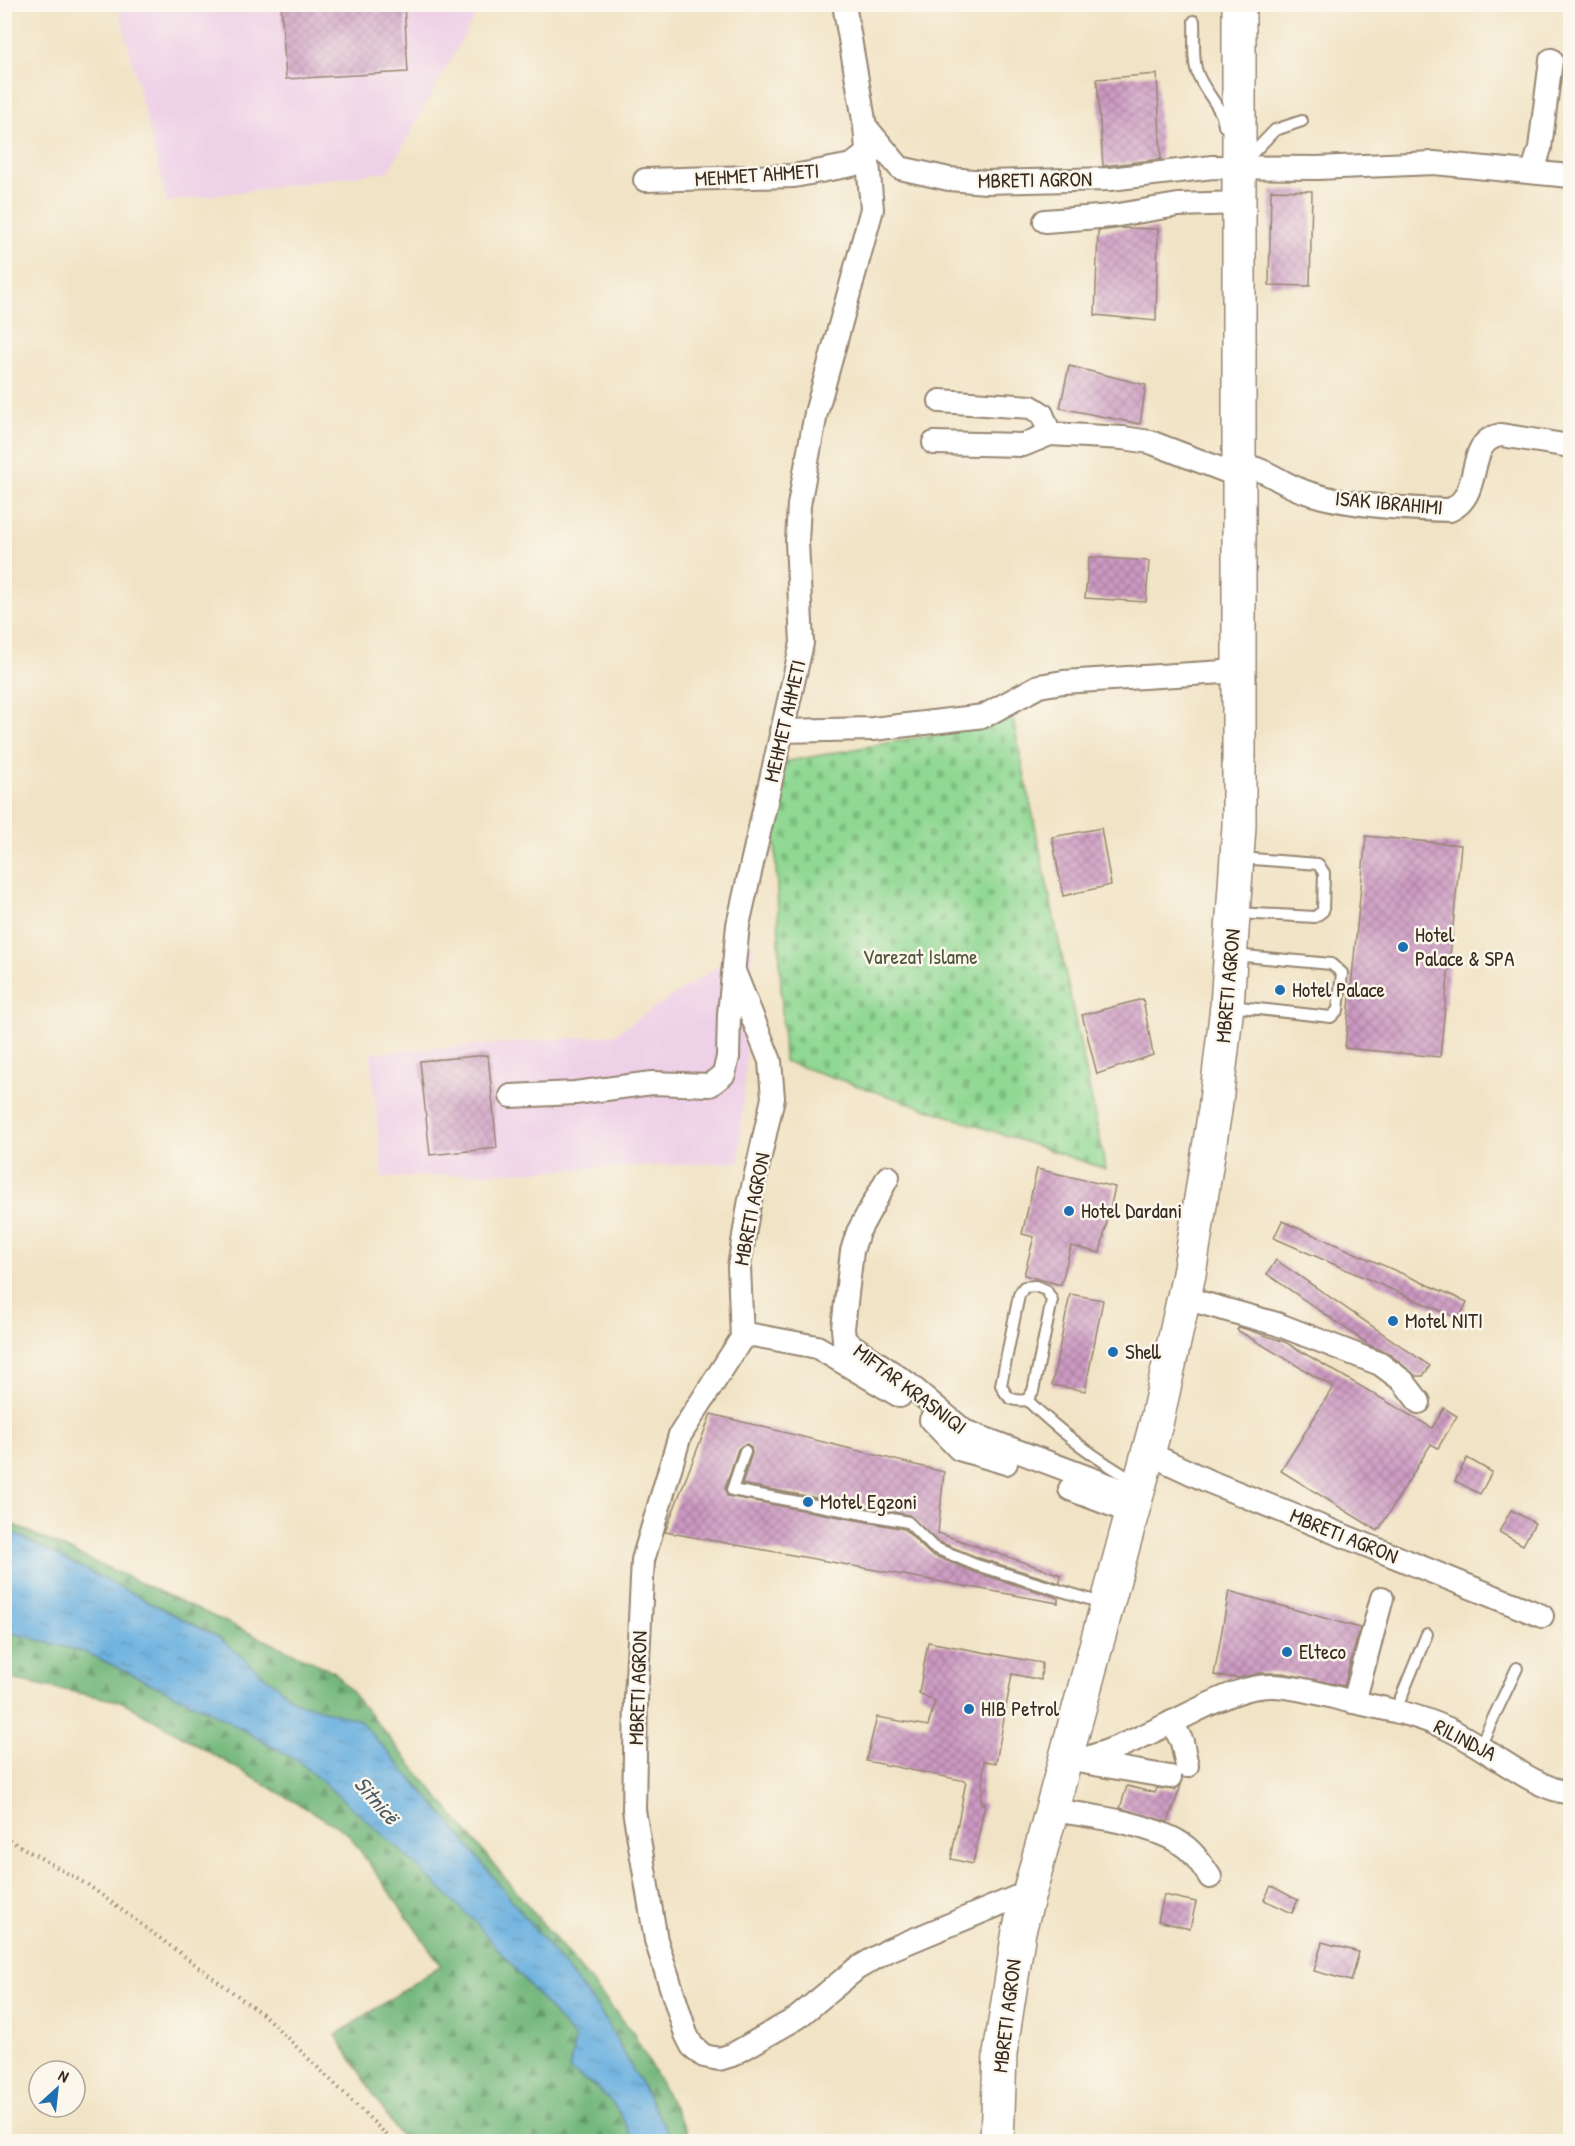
<svg xmlns="http://www.w3.org/2000/svg" width="1575" height="2146" viewBox="0 0 1575 2146" font-family="'Patrick Hand',sans-serif">
<defs>
<pattern id="forest-firs" width="22" height="20" patternUnits="userSpaceOnUse" patternTransform="scale(1.5)"><rect width="22" height="20" fill="#74b87d"/><path d="M5 1l3.5 6h-7zM16 11l3.5 6h-7z" fill="#609666"/></pattern>
<pattern id="cemetery-stones" width="16" height="16" patternUnits="userSpaceOnUse" patternTransform="scale(1.5)"><rect width="16" height="16" fill="#90d893"/><path d="M2 7V4a2 2 0 0 1 4 0v3zM10 15v-3a2 2 0 0 1 4 0v3z" fill="#7dba7e"/></pattern>
<pattern id="water-ripples" width="26" height="14" patternUnits="userSpaceOnUse" patternTransform="scale(1.5)"><rect width="26" height="14" fill="#68afdf"/><path d="M2 4q2-2 4 0t4 0M15 11q2-2 4 0t4 0" fill="none" stroke="#578fb4"/></pattern>
<pattern id="building-cross-hatch" width="8" height="8" patternUnits="userSpaceOnUse" patternTransform="scale(1.5)"><rect width="8" height="8" fill="#cc99c2"/><path d="M0 0l8 8M0 8l8-8" fill="none" stroke="#a77d9d"/></pattern>
</defs>
<rect width="100%" height="100%" fill="#fbf7ec"/>
<filter id="ink" filterUnits="userSpaceOnUse"><feTurbulence type="fractalNoise" baseFrequency=".0167" numOctaves="2"/><feDisplacementMap in="SourceGraphic" scale="12" xChannelSelector="R" yChannelSelector="G"/><feConvolveMatrix kernelMatrix="1 2 1 2 8 2 1 2 1" color-interpolation-filters="sRGB"/></filter>
<filter id="wash" filterUnits="userSpaceOnUse"><feTurbulence type="fractalNoise" baseFrequency=".008" numOctaves="4" result="noise"/><feDisplacementMap in="SourceGraphic" scale="24" xChannelSelector="R" yChannelSelector="G"/><feGaussianBlur stdDeviation="1.35" result="paint"/><feColorMatrix in="noise" values="0 0 0 0 0 0 0 0 0 0 0 0 0 0 0 0 0 1.4 0 .05"/><feComposite in="paint" operator="in"/></filter>
<g filter="url(#wash)">
<rect width="100%" height="100%" fill="#f1e3c5"/>
<!-- built -->
<g fill="#eed0e7">
<polygon points="118,5 478,5 477,13 389,171 167,202"/>
<polygon points="754,943 739,1162 382,1178 371,1053 613,1035"/>
</g>
<!-- forest -->
<polygon fill="url(#forest-firs)" stroke="#58714e" stroke-width="1.5" points="5,1521 335,1672 633,2033 692,2141 403,2141 336,2035 441,1965 347,1832 123,1702 5,1678"/>
<!-- cemetery -->
<polygon fill="url(#cemetery-stones)" stroke="#668158" stroke-width="1.5" points="1013,720 1106,1169 784,1061 772,764"/>
<!-- water -->
<path fill="url(#water-ripples)" stroke="#526c7e" stroke-width="1.5" d="M 4,1528 L 218,1637 L 296,1702 L 359,1720 L 443,1814 L 600,2011 L 673,2141 L 633,2141 C 618,2102 604,2091 569,2070 L 575,2039 L 475,1922 L 397,1847 L 298,1761 L 209,1711 L 87,1653 L 5,1631 Z"/>
<g id="blocks">
<!-- building -->
<g fill="url(#building-cross-hatch)">
<polygon points="281,4 404,4 408,72 286,79"/>
<polygon points="1157,74 1161,159 1103,166 1097,79"/>
<polygon points="1271,190 1312,191 1310,286 1269,285"/>
<polygon points="1123,228 1158,229 1156,321 1095,315 1098,231"/>
<polygon points="1069,366 1146,385 1140,424 1060,408"/>
<polygon points="1089,557 1149,561 1146,602 1085,598"/>
<polygon points="1101,828 1111,885 1063,896 1052,837"/>
<polygon points="1366,836 1461,845 1440,1057 1345,1048"/>
<polygon points="1143,999 1153,1055 1097,1074 1082,1015"/>
<polygon points="488,1055 497,1148 430,1155 420,1061"/>
<polygon points="1037,1169 1115,1187 1100,1253 1071,1246 1061,1285 1024,1275 1034,1237 1022,1234"/>
<polygon points="1282,1221 1467,1302 1459,1319 1274,1238"/>
<polygon points="1276,1260 1430,1366 1423,1376 1416,1376 1388,1353 1371,1346 1267,1274"/>
<polygon points="1070,1294 1103,1300 1085,1391 1052,1385"/>
<polygon points="1239,1327 1285,1342 1432,1428 1444,1408 1457,1416 1438,1448 1431,1444 1378,1531 1281,1471 1333,1387 1237,1330"/>
<polygon points="711,1414 944,1472 938,1533 1061,1575 1060,1583 979,1558 937,1541 909,1515 742,1484 752,1453 751,1447 747,1444 738,1449 725,1488 727,1496 904,1529 930,1554 974,1572 1058,1598 1058,1603 665,1532"/>
<polygon points="1467,1458 1492,1472 1480,1494 1455,1481"/>
<polygon points="1511,1510 1535,1523 1523,1545 1499,1532"/>
<polygon points="1229,1591 1360,1628 1344,1686 1283,1673 1260,1673 1239,1678 1214,1675"/>
<polygon points="928,1642 1042,1663 1041,1680 1012,1674 996,1763 984,1761 981,1803 985,1803 973,1864 951,1859 966,1781 866,1761 877,1717 928,1726 935,1701 919,1693"/>
<polygon points="1181,1785 1168,1822 1120,1808 1127,1786 1155,1793 1157,1788 1174,1790"/>
<polygon points="1271,1886 1298,1900 1292,1913 1264,1900"/>
<polygon points="1164,1895 1196,1902 1190,1929 1158,1921"/>
<polygon points="1322,1942 1359,1952 1351,1981 1314,1971"/>
</g>
</g>
</g>
<g filter="url(#ink)">
<use href="#blocks" fill-opacity="0" stroke="#968672" stroke-width="1.5"/>
<g fill="none" stroke-linecap="round" stroke-linejoin="round">
<!-- lane casing -->
<g stroke="#968672" stroke-width="14">
<g id="lane">
<path d="M 1194,21 C 1195,36 1192,58 1197,72 C 1203,91 1223,107 1224,126"/>
<polyline points="1246,160 1275,130 1302,121"/>
<polyline points="1237,913 1315,917 1323,911 1324,873 1318,864 1240,858"/>
<polyline points="1230,1006 1331,1017 1338,1010 1342,973 1331,964 1234,955"/>
<path d="M 1035,1286 L 1046,1290 L 1052,1300 L 1033,1391 L 1027,1400 C 1012,1402 1007,1398 1001,1385 L 1019,1295 L 1024,1287 Z"/>
<path d="M 1027,1400 C 1061,1433 1097,1460 1138,1483"/>
<polyline points="745,1451 732,1490 908,1522 933,1547 976,1565 1105,1604"/>
<polyline points="1395,1712 1427,1634"/>
<polyline points="1480,1746 1517,1668"/>
</g>
</g>
<!-- street casing -->
<g stroke="#968672" stroke-width="26">
<g id="street">
<polyline points="865,126 900,168 949,179 986,182 1110,179 1213,167 1317,168 1434,163 1570,176"/>
<polyline points="1533,171 1540,148 1551,60"/>
<polyline points="645,180 794,176 852,165 865,155"/>
<polyline points="1045,221 1112,216 1178,205 1240,203"/>
<polyline points="940,401 1031,407 1042,414 1050,434"/>
<polyline points="934,443 1023,445 1050,434 1123,438 1150,442 1239,476"/>
<path d="M 1239,465 C 1269,469 1277,482 1303,491 C 1343,506 1407,509 1450,510 C 1485,494 1463,441 1501,435 L 1570,446"/>
<polyline points="781,731 873,729 984,716 1039,686 1063,682 1240,671"/>
<polyline points="734,971 770,1061 773,1098 749,1205 739,1267 742,1338 680,1435 643,1560 636,1699 634,1810 656,1940 686,2034 692,2046 704,2056 719,2059 732,2055 797,2018 856,1969 889,1950 1029,1892"/>
<polyline points="511,1096 575,1093 652,1083 710,1085 724,1074 728,1057 729,1014 738,925 802,643 797,542 799,505 816,413 872,209 865,126 844,4"/>
<polyline points="888,1177 858,1232 852,1251 843,1328 844,1340 907,1383 964,1431 1137,1496"/>
<polyline points="1184,1298 1277,1324 1380,1364 1403,1381 1419,1402"/>
<polyline points="742,1338 753,1335 817,1347 900,1396"/>
<polyline points="931,1420 959,1449 1006,1463"/>
<polyline points="1148,1453 1208,1481 1542,1616"/>
<polyline points="1070,1489 1133,1513"/>
<polyline points="1354,1702 1382,1598"/>
<polyline points="1172,1722 1182,1742 1187,1766"/>
<polyline points="1077,1761 1170,1777"/>
<path d="M 1064,1763 C 1102,1758 1156,1730 1191,1713 C 1216,1701 1245,1685 1273,1686 C 1298,1687 1325,1695 1349,1701 C 1382,1708 1415,1714 1446,1728 C 1480,1742 1538,1793 1570,1792"/>
<path d="M 1051,1810 C 1088,1815 1158,1824 1187,1848 C 1197,1856 1203,1867 1210,1877"/>
</g>
</g>
<!-- primary casing -->
<g stroke="#968672" stroke-width="36">
<polyline id="primary" points="997,2142 1000,2054 1019,1931 1156,1424 1189,1274 1215,1110 1227,1006 1239,826 1239,4"/>
</g>
<!-- path -->
<polyline stroke="#968672" stroke-width="4" stroke-dasharray="1.5 4.5" stroke-linecap="butt" points="4,1837 88,1885 265,2016 394,2142"/>
<!-- lane -->
<use href="#lane" stroke="#fff" stroke-width="10"/>
<!-- street -->
<use href="#street" stroke="#fff" stroke-width="22"/>
<!-- primary -->
<use href="#primary" stroke="#fff" stroke-width="33"/>
</g>
</g>
<!-- markers -->
<g fill="#1f6fb2" stroke="#fbf7ec" stroke-width="2">
<circle cx="1403" cy="947" r="6"/>
<circle cx="1280" cy="990" r="6"/>
<circle cx="1069" cy="1211" r="6"/>
<circle cx="1393" cy="1321" r="6"/>
<circle cx="1113" cy="1352" r="6"/>
<circle cx="808" cy="1502" r="6"/>
<circle cx="1287" cy="1652" r="6"/>
<circle cx="969" cy="1709" r="6"/>
</g>
<g text-anchor="middle" stroke-width="5" stroke-linejoin="round" paint-order="stroke">
<!-- street labels -->
<g font-size="21" fill="#3b2a1e" stroke="#fbf7ec">
<text transform="translate(757 175) rotate(-4)" y="7">MEHMET AHMETI</text>
<text transform="translate(1035 180) rotate(-1)" y="7">MBRETI AGRON</text>
<text transform="translate(1389 503) rotate(5)" y="7">ISAK IBRAHIMI</text>
<text transform="translate(785 721) rotate(-77)" y="7">MEHMET AHMETI</text>
<text transform="translate(1228 986) rotate(-85)" y="7">MBRETI AGRON</text>
<text transform="translate(752 1209) rotate(-79)" y="7">MBRETI AGRON</text>
<text transform="translate(910 1389) rotate(37)" y="7">MIFTAR KRASNIQI</text>
<text transform="translate(1344 1536) rotate(22)" y="7">MBRETI AGRON</text>
<text transform="translate(638 1688) rotate(-88)" y="7">MBRETI AGRON</text>
<text transform="translate(1465 1740) rotate(27)" y="7">RILINDJA</text>
<text transform="translate(1007 2016) rotate(-83)" y="7">MBRETI AGRON</text>
</g>
<!-- poi labels -->
<g font-size="21" fill="#3b2a1e" stroke="#fbf7ec" text-anchor="start">
<text x="1415" y="942">Hotel<tspan x="1415" dy="24">Palace &amp; SPA</tspan></text>
<text x="1292" y="997">Hotel Palace</text>
<text x="1081" y="1218">Hotel Dardani</text>
<text x="1405" y="1328">Motel NITI</text>
<text x="1125" y="1359">Shell</text>
<text x="820" y="1509">Motel Egzoni</text>
<text x="1299" y="1659">Elteco</text>
<text x="981" y="1716">HIB Petrol</text>
</g>
<!-- park labels -->
<g font-size="21" fill="#50563b" stroke="#fbf7ec">
<text x="920" y="964">Varezat Islame</text>
</g>
<!-- water labels -->
<g font-size="22" font-style="italic" fill="#4b5962" stroke="#fbf7ec">
<text transform="translate(377 1800) rotate(49)" y="8">Sitnicë</text>
</g>
</g>
<!-- margin -->
<rect width="1575" height="2146" fill="none" stroke="#fbf7ec" stroke-width="24"/>
<!-- north arrow -->
<g transform="translate(57 2089) rotate(27)"><circle r="28" fill="#fbf7ec" stroke="#aea59a" stroke-width="1.5"/>
<path d="M0-4.5L10 22L0 15L-10 22Z" fill="#1f6fb2"/>
<text y="-9" font-size="16" font-weight="bold" text-anchor="middle" fill="#3b2a1e">N</text>
</g>
</svg>
